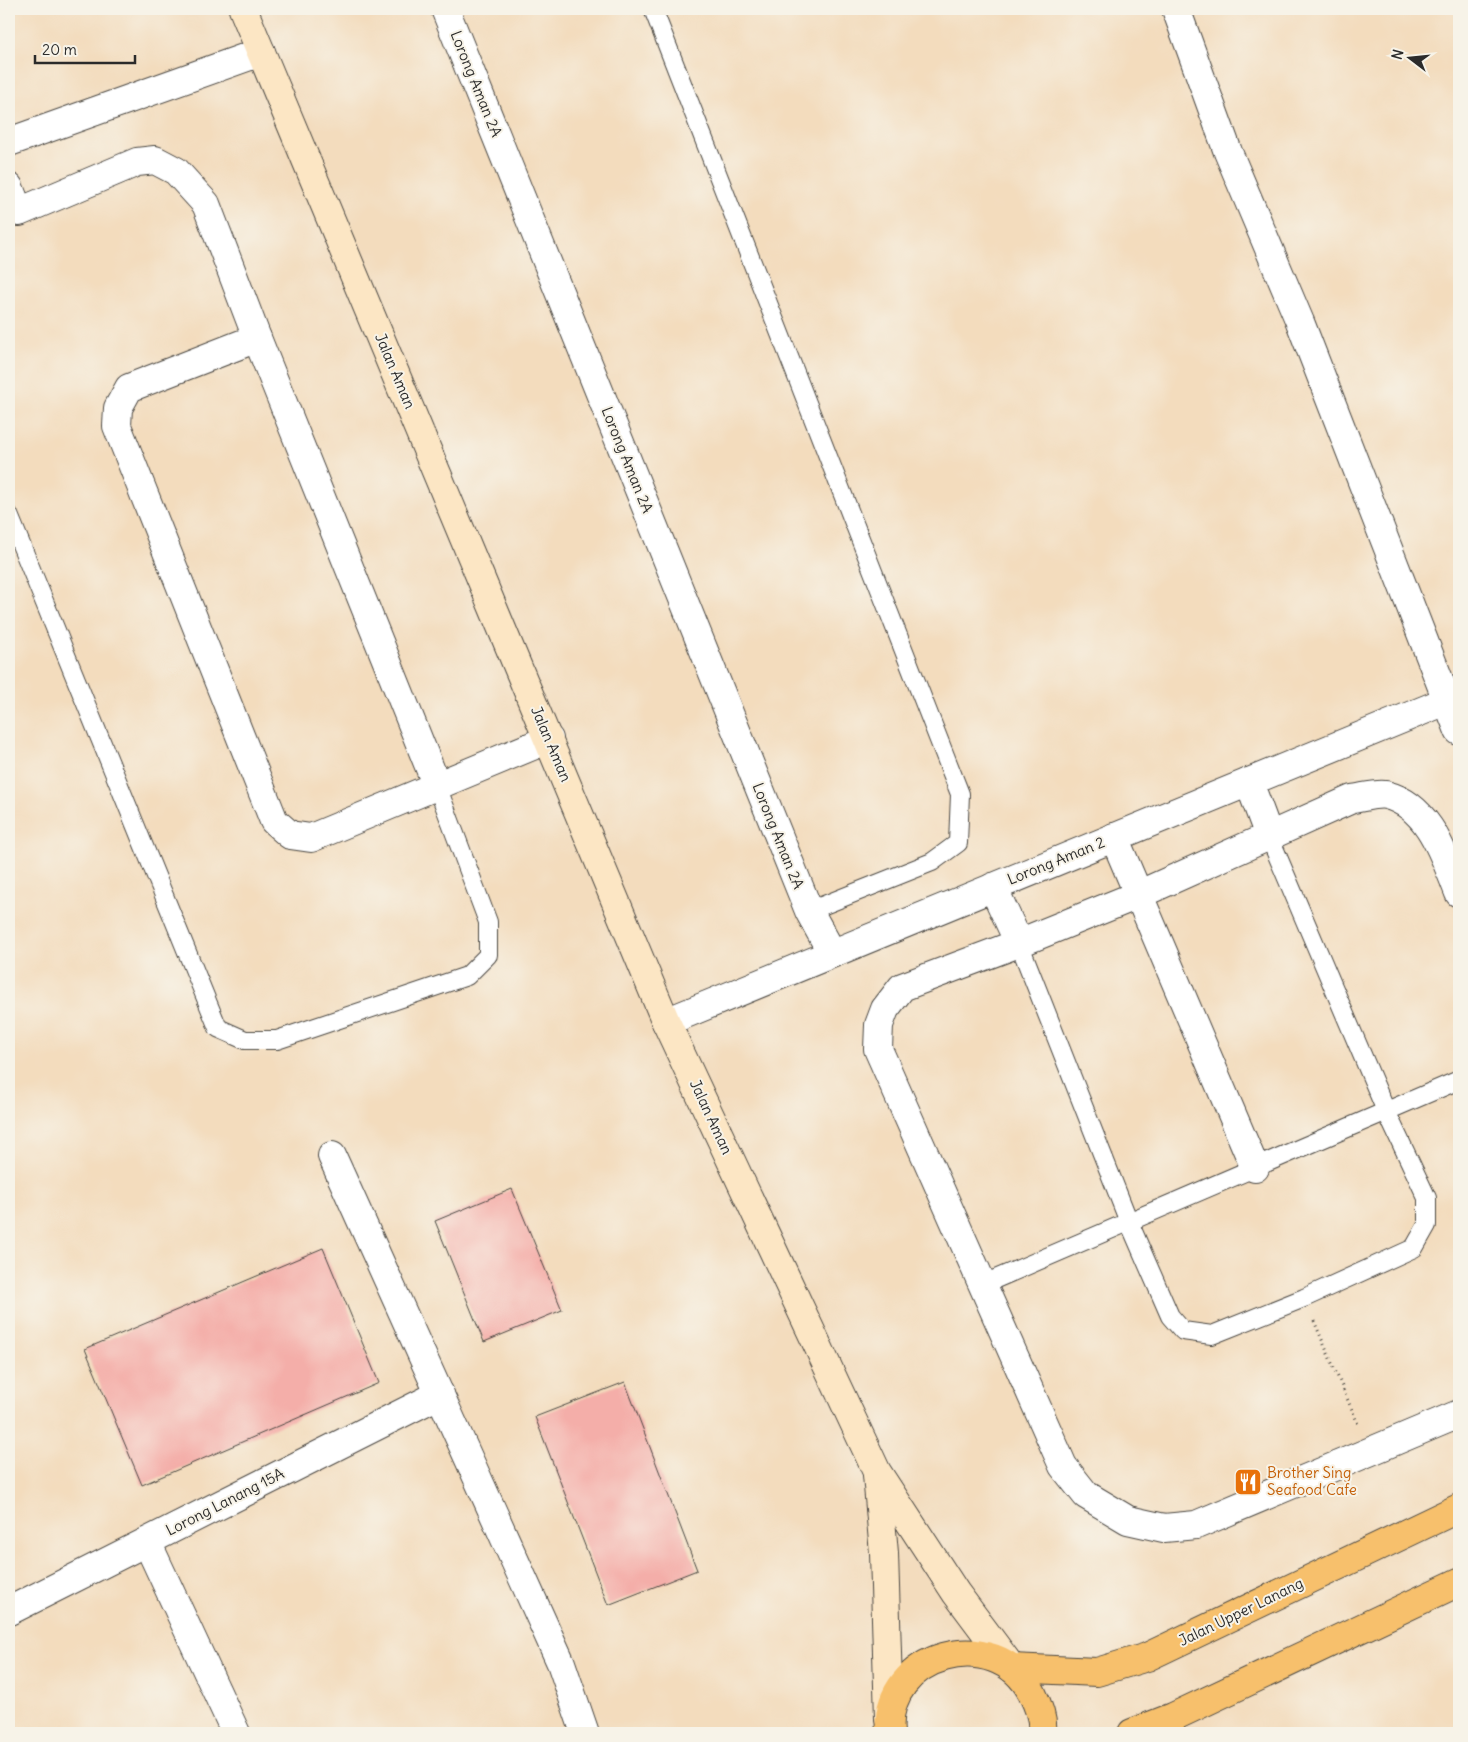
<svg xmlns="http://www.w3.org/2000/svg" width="1468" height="1742" viewBox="0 0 1468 1742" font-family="Delius,sans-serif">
<rect width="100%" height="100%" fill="#f7f3e8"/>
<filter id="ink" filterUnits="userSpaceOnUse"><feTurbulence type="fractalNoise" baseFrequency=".02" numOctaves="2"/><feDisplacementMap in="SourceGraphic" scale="10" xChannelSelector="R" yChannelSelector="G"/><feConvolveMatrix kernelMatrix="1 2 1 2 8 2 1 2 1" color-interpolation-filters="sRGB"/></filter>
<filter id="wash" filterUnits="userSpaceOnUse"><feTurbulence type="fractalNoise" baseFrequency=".0096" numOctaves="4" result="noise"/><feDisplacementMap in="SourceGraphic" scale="20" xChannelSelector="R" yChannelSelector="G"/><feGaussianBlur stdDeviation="1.12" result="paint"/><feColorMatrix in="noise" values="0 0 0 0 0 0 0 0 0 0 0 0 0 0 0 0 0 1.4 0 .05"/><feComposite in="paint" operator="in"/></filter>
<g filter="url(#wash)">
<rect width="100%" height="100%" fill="#f3dcbd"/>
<g id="blocks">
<!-- building -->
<g fill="#f4aea9">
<polygon points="512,1189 562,1310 484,1342 435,1221"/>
<polygon points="323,1248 379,1383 142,1485 85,1349"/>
<polygon points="625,1382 697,1570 608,1605 535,1417"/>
</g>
</g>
</g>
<g filter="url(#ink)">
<use href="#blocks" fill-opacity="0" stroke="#494641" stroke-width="1"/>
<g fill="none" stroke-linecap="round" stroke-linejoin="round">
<!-- lane casing -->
<g stroke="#494641" stroke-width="20">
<g id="lane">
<polyline points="653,9 960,794 958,843 932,862 809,911"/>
<polyline points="9,515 218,1028 245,1040 277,1040 467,976 488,955 488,922 437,786"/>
<polyline points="1019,943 1129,1222 1170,1316 1183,1331 1212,1335 1304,1298 1414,1248 1427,1225 1427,1198 1386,1111 1269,836"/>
<polyline points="984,1284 1459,1080"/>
</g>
</g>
<!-- street casing -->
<g stroke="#494641" stroke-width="30">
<g id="street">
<polyline points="445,9 809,911 832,953"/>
<polyline points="1176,9 1228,152 1300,322 1459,731"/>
<polyline points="9,142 261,52"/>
<polyline points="9,187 19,212 137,162 155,160 176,171 206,204 257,338 437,786"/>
<polyline points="257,338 129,388 118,408 117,426 274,821 290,835 311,838 549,739"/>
<polyline points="1249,782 1269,836"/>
<polyline points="1114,837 1255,1168"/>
<polyline points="993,887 1019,943"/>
<path d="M 1459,893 C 1444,856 1430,806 1386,795 C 1376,793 1362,798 1352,799 L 1140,894 L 1019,943 L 902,987 L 885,1009 L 879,1025 L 878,1049 L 1063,1466 L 1086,1495 L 1128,1520 L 1164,1528 L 1196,1525 L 1459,1414"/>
<polyline points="666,1022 1446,701"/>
<polyline points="332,1156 561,1663 585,1733"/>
<polyline points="147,1542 236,1733"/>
<polyline points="9,1611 440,1394"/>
</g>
</g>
<!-- secondary casing -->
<g stroke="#494641" stroke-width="30">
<g id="secondary">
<polyline points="243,9 666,1022 877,1472 956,1593 1012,1668"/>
<polyline points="877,1475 884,1553 889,1719"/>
</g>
</g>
<!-- primary casing -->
<g stroke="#494641" stroke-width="30">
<g id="primary">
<polyline points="1012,1668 1097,1672 1147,1657 1459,1508"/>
<path d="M 890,1733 C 882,1654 996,1622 1032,1693 C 1038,1705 1044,1720 1042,1733"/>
<polyline points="1132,1733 1173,1717 1459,1582"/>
</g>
</g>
<!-- path -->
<polyline stroke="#494641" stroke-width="3" stroke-dasharray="1 4" stroke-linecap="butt" points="1314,1321 1358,1424"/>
<!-- lane -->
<use href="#lane" stroke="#fff" stroke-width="18"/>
<!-- street -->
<use href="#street" stroke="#fff" stroke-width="28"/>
<!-- secondary -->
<use href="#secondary" stroke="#fce6c4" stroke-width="28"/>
<!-- primary -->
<use href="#primary" stroke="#f7c06c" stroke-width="28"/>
</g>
</g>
<!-- icons -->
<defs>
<g id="restaurant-square" transform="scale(1.4375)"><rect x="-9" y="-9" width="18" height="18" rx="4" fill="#e8710a" stroke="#f7f3e8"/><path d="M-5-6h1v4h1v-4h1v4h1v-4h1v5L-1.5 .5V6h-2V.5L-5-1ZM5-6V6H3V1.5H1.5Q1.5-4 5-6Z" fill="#fff"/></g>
</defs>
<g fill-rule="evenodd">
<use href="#restaurant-square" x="1248" y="1482"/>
</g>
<g text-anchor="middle" stroke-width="4" stroke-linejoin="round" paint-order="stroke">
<!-- street labels -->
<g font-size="15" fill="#2b2b2b" stroke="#f7f3e8">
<text transform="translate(476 84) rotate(68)" y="5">Lorong Aman 2A</text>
<text transform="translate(395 371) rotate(67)" y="5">Jalan Aman</text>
<text transform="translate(627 460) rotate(68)" y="5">Lorong Aman 2A</text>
<text transform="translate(551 744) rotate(67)" y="5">Jalan Aman</text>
<text transform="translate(778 836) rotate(68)" y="5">Lorong Aman 2A</text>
<text transform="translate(1056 861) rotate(-22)" y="5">Lorong Aman 2</text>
<text transform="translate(711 1117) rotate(65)" y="5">Jalan Aman</text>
<text transform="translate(225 1502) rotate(-27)" y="5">Lorong Lanang 15A</text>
<text transform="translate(1241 1612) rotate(-26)" y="5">Jalan Upper Lanang</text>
</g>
<!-- food labels -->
<g font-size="15" fill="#c56008" stroke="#f7f3e8" text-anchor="start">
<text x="1267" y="1478">Brother Sing<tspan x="1267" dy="17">Seafood Cafe</tspan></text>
</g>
</g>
<!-- margin -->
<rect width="1468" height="1742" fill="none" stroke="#f7f3e8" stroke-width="30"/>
<!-- north arrow -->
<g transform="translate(1410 58) rotate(286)" stroke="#f7f3e8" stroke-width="4" paint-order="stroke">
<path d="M0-4L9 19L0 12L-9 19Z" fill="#2b2b2b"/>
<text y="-8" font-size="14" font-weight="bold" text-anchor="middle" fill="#2b2b2b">N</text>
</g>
<!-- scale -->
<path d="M35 55v8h100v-8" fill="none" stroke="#2b2b2b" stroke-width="2.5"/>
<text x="42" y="55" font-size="15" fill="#2b2b2b" stroke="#f7f3e8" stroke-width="4" paint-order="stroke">20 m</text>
</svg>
